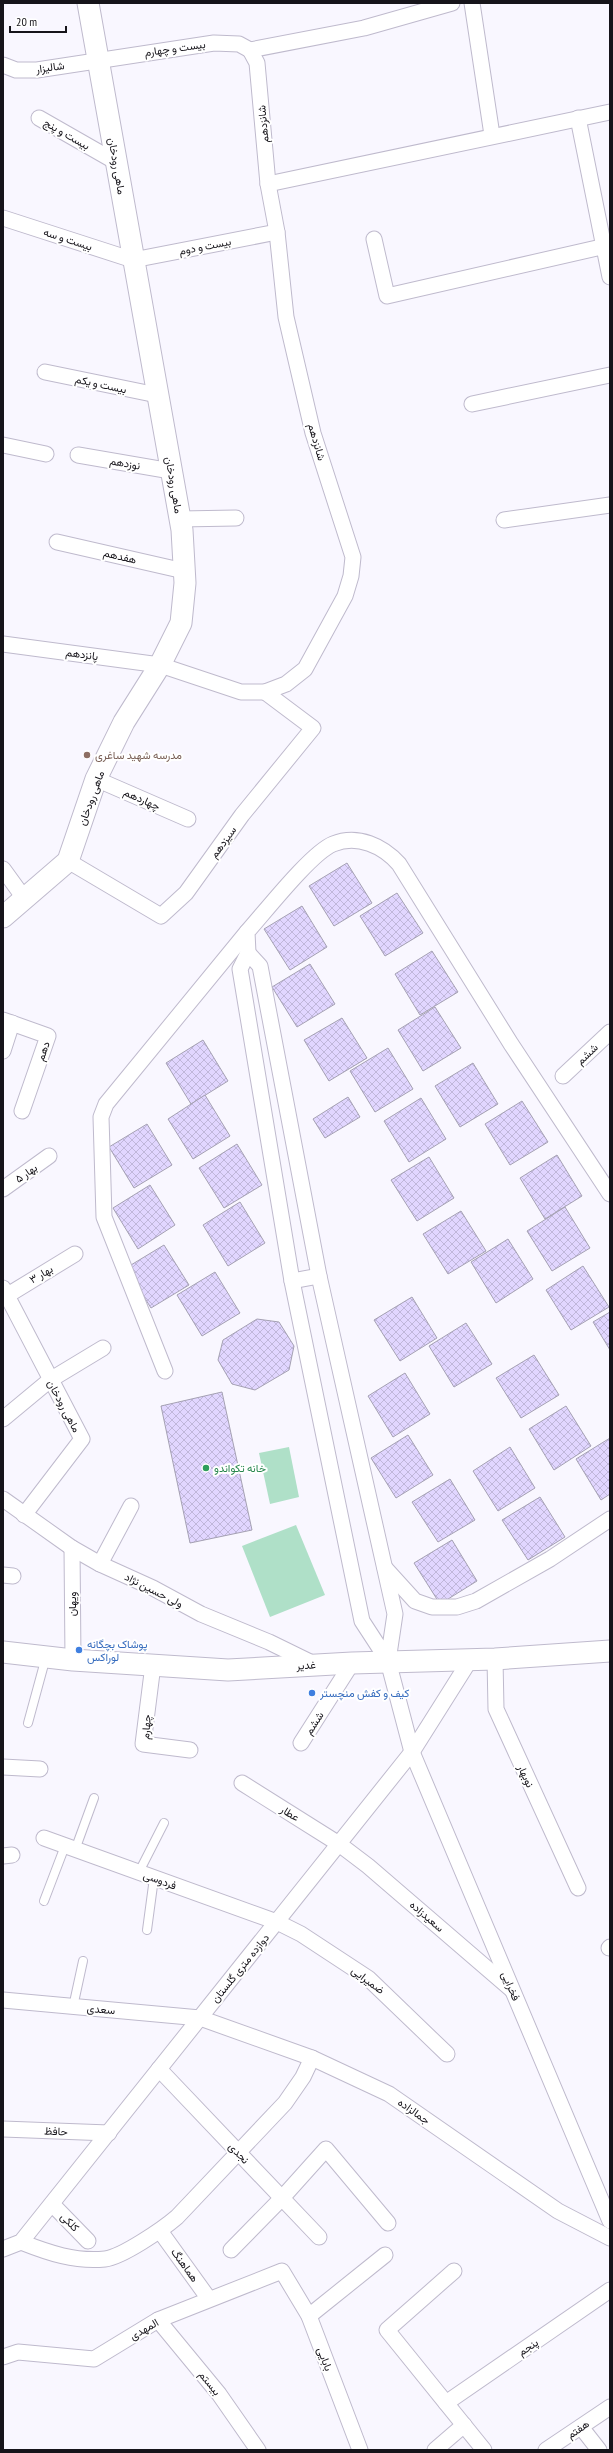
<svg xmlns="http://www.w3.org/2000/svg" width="613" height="2453" viewBox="0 0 613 2453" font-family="'PT Sans Narrow',Vazirmatn,sans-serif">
<defs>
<pattern id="building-cross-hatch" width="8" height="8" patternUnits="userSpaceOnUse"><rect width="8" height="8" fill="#e1d6ff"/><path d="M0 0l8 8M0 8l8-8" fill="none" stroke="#c0b7da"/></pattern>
</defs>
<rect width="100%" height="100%" fill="#f9f7ff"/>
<!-- pitch -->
<g fill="#afe0c8">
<polygon points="289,1447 299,1497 270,1504 259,1453"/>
<polygon points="296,1525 325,1595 270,1617 242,1546"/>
</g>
<!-- building -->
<g fill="url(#building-cross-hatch)" stroke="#a5a1b3">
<polygon points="347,863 372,903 334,926 309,886"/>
<polygon points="397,893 423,933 385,956 360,916"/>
<polygon points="302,906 327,947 290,970 264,929"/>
<polygon points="432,951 458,992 420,1015 395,974"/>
<polygon points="310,964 335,1004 297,1027 272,987"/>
<polygon points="435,1007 461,1048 423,1071 398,1030"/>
<polygon points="342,1018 367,1058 329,1081 304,1040"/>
<polygon points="203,1040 228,1081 191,1104 166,1063"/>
<polygon points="388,1048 413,1089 375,1112 350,1071"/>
<polygon points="473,1063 498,1104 460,1127 435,1086"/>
<polygon points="205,1095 230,1136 193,1159 168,1119"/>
<polygon points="348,1097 360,1117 325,1138 313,1119"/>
<polygon points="421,1098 446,1139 409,1162 384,1121"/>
<polygon points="522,1101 548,1142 510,1165 485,1124"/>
<polygon points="147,1124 172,1165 134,1188 109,1147"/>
<polygon points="237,1144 262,1185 224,1208 199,1168"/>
<polygon points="557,1155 582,1196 545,1219 520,1178"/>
<polygon points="429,1157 454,1198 417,1221 391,1180"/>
<polygon points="150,1185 175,1225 138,1249 113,1208"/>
<polygon points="240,1202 265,1243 228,1266 203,1225"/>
<polygon points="565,1207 590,1248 552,1271 527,1231"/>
<polygon points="461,1211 486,1251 448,1274 423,1234"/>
<polygon points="508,1239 533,1279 496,1303 471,1262"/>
<polygon points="164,1245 189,1285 151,1308 126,1268"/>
<polygon points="583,1266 609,1307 571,1330 546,1290"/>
<polygon points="215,1272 240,1313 202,1336 177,1295"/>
<polygon points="412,1297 437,1338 400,1361 374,1320"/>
<polygon points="610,1312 610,1350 593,1322"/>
<polygon points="257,1319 279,1322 294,1346 289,1370 255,1390 232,1384 218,1360 223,1340"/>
<polygon points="466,1323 492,1364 454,1387 429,1346"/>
<polygon points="534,1355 559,1395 521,1418 496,1378"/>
<polygon points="405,1373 430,1414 393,1437 368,1396"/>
<polygon points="222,1392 252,1530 190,1543 161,1406"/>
<polygon points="566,1406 591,1446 554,1470 529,1429"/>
<polygon points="408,1435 433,1475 396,1498 371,1458"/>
<polygon points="610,1438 610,1494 601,1500 576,1459"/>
<polygon points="510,1447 535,1488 498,1511 473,1471"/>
<polygon points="450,1479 475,1520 438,1542 412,1502"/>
<polygon points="540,1497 565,1537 528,1560 502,1520"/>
<polygon points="452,1540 477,1581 440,1604 414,1563"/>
</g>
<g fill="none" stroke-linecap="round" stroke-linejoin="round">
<!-- lane casing -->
<g stroke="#bfbacd" stroke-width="10">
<g id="lane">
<polyline points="28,1723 46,1657"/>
<polyline points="75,1850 94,1798"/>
<polyline points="139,1872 164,1823"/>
<polyline points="44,1901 65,1846"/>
<polyline points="147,1930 154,1878"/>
<polyline points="73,2007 83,1961"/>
</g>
</g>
<!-- street casing -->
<g stroke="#bfbacd" stroke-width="17">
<g id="street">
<polyline points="472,3 492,135"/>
<polyline points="250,50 364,28 452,3"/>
<polyline points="3,65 16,70 37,70 214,43 239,44 250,50"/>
<polyline points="39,118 116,162"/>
<polyline points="578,118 610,277"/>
<polyline points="268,184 610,112"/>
<polyline points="3,218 133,260 277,232"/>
<polyline points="374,239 387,296 610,245"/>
<polyline points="45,372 157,395"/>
<polyline points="472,404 610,375"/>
<polyline points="3,445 46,454"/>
<polyline points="78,455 171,471"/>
<polyline points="180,519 236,518"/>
<polyline points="504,520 610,505"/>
<polyline points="57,542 184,571"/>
<polyline points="3,644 160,665 241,692 265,692 286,684 305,669 345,596 351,576 353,557 313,433 286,317 277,232 268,184 257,63 250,50"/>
<polyline points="96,779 188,819"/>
<polyline points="68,861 161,916 186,893 242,815 313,728 265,692"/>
<polyline points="3,869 24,898"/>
<path d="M 248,953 L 247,932 C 265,912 311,853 333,844 C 358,834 383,846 399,864 L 511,1044 L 610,1194"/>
<polyline points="3,1020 48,1036 22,1111"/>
<polyline points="3,1051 12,1023"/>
<polyline points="563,1076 610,1032"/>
<polyline points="3,1189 49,1156"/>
<polyline points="292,1281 319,1276"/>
<polyline points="3,1288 82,1439 24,1515"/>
<polyline points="3,1298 75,1254"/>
<polyline points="165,1371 104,1217 101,1117 106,1104 247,932"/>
<polyline points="3,1419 50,1380 103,1348"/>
<polyline points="3,1499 72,1548 100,1564 153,1588 201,1614 269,1642 314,1664"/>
<polyline points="72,1548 73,1660"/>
<polyline points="100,1564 131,1506"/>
<polyline points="385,1568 415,1601 432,1607 457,1607 476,1601 550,1559 610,1519"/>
<polyline points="3,1575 13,1576"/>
<polyline points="495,1659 496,1709 578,1888"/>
<polyline points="388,1661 395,1614 319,1276 260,966 248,953 240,969 292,1281 362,1621 388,1661 412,1752 610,2221"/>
<polyline points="153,1665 143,1744 190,1750"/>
<polyline points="301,1743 352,1663"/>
<polyline points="3,1767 40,1769"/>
<polyline points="242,1783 339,1844 368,1866 511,1989"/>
<polyline points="44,1838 277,1922 301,1934 368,1978 447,2054"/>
<polyline points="3,1856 12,1855"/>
<polyline points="609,1948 610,1947"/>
<polyline points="3,2000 200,2018 312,2058 389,2094 558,2211 610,2238"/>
<polyline points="159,2069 319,2237"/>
<polyline points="3,2129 109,2133"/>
<polyline points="52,2204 88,2241"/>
<polyline points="160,2231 209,2299"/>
<path d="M 21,2242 C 49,2253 75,2262 105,2259 C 122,2257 163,2229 177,2217 L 285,2103 L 303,2077 L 312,2058"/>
<polyline points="3,2249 21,2242 412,1752 470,1660"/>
<polyline points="231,2250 282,2198 326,2149 388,2223"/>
<polyline points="454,2271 387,2330 484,2450"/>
<polyline points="309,2316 385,2255"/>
<polyline points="158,2320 219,2394 258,2450"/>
<polyline points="3,2357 18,2352 94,2359 158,2320 282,2271 309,2316 360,2450"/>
<polyline points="446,2403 610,2290"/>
<polyline points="581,2427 599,2450"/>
<polyline points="435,2450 464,2425"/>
<polyline points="546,2450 610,2407"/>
</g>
</g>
<!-- secondary casing -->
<g stroke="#bfbacd" stroke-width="23">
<g id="secondary">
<polyline points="3,917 68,861 96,779 124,722 160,665 181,623 185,583 182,530 88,3"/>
<polyline points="3,1652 73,1660 228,1670 352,1663 495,1659 610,1651"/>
</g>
</g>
<!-- lane -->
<use href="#lane" stroke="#fff" stroke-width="8"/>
<!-- street -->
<use href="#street" stroke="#fff" stroke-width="15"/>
<!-- secondary -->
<use href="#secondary" stroke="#fff" stroke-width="21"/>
</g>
<!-- markers -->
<circle fill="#8d6e63" stroke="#fff" stroke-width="1.5" cx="87" cy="755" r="4"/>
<circle fill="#2e9e5b" stroke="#fff" stroke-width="1.5" cx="206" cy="1468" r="4"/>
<g fill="#3f7fe0" stroke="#fff" stroke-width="1.5">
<circle cx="79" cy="1650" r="4"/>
<circle cx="312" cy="1693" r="4"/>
</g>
<g text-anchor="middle" stroke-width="4" stroke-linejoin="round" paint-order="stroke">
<!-- street labels -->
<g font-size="11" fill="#16141a" stroke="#fff">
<text transform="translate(175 48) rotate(-8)" y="4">بیست و چهارم</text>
<text transform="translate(50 67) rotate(-8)" y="4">شالیزار</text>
<text transform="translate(263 124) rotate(-95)" y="4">شانزدهم</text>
<text transform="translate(67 134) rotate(30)" y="4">بیست و پنج</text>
<text transform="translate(117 166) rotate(80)" y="4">ماهی رودخان</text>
<text transform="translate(68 239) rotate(18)" y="4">بیست و سه</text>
<text transform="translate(205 246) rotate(-11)" y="4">بیست و دوم</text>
<text transform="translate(101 384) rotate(12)" y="4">بیست و یکم</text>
<text transform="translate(317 442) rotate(74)" y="4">شانزدهم</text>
<text transform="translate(125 463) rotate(10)" y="4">نوزدهم</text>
<text transform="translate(174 485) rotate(80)" y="4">ماهی رودخان</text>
<text transform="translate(120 556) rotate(13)" y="4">هفدهم</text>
<text transform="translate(82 654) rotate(8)" y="4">پانزدهم</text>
<text transform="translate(91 798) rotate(-70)" y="4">ماهی رودخان</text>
<text transform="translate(142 799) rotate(24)" y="4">چهاردهم</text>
<text transform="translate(223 842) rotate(-54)" y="4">سیزدهم</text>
<text transform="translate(43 1051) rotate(-71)" y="4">دهم</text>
<text transform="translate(587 1054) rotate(-44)" y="4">ششم</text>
<text transform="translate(26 1173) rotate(-35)" y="4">بهار ۵</text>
<text transform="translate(41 1274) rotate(-31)" y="4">بهار ۳</text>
<text transform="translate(64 1406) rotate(62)" y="4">ماهی رودخان</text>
<text transform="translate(154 1590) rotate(27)" y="4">ولی حسین نژاد</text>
<text transform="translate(72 1604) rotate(-90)" y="4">ویهان</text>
<text transform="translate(306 1665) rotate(-3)" y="4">غدیر</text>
<text transform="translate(314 1723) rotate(-58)" y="4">ششم</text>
<text transform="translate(146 1727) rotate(-86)" y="4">چهارم</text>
<text transform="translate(526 1776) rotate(65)" y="4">نوبهار</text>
<text transform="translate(290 1813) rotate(32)" y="4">عطار</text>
<text transform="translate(160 1880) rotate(20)" y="4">فردوسی</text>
<text transform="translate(427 1916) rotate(41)" y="4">سعیدزاده</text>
<text transform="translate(240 1968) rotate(-51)" y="4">دوازده متری گلستان</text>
<text transform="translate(368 1980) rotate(37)" y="4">ضمیرایی</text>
<text transform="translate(511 1986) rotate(67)" y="4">فخرایی</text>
<text transform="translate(101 2009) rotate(5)" y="4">سعدی</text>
<text transform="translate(414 2111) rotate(35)" y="4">جمالزاده</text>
<text transform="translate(56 2131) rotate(2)" y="4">حافظ</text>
<text transform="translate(239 2153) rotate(46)" y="4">نجدی</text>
<text transform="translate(70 2222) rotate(46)" y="4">کلکی</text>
<text transform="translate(185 2265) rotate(54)" y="4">هماهنگ</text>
<text transform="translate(144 2329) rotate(-30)" y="4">المهدی</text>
<text transform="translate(528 2347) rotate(-34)" y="4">پنجم</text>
<text transform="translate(325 2359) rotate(69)" y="4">بابایی</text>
<text transform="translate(210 2383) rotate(51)" y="4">بیستم</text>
<text transform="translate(578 2429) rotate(-34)" y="4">هفتم</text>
</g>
<!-- education labels -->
<g font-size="11" fill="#785e54" stroke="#fff" text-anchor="start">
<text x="95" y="759">مدرسه شهید ساغری</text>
</g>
<!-- leisure labels -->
<g font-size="11" fill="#27864d" stroke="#fff" text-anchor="start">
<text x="214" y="1472">خانه تکواندو</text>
</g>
<!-- shop labels -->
<g font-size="11" fill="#366cbe" stroke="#fff" text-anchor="start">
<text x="87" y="1648">پوشاک بچگانه<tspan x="87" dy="13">لوراکس</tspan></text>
<text x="320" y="1697">کیف و کفش منچستر</text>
</g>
</g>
<!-- border -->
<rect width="613" height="2453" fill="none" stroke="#16141a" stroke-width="8"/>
<!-- scale -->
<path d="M10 26v6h56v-6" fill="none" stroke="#16141a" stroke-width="2"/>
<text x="16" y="26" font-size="12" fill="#16141a" stroke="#ffffff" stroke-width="3" paint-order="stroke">20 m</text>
</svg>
